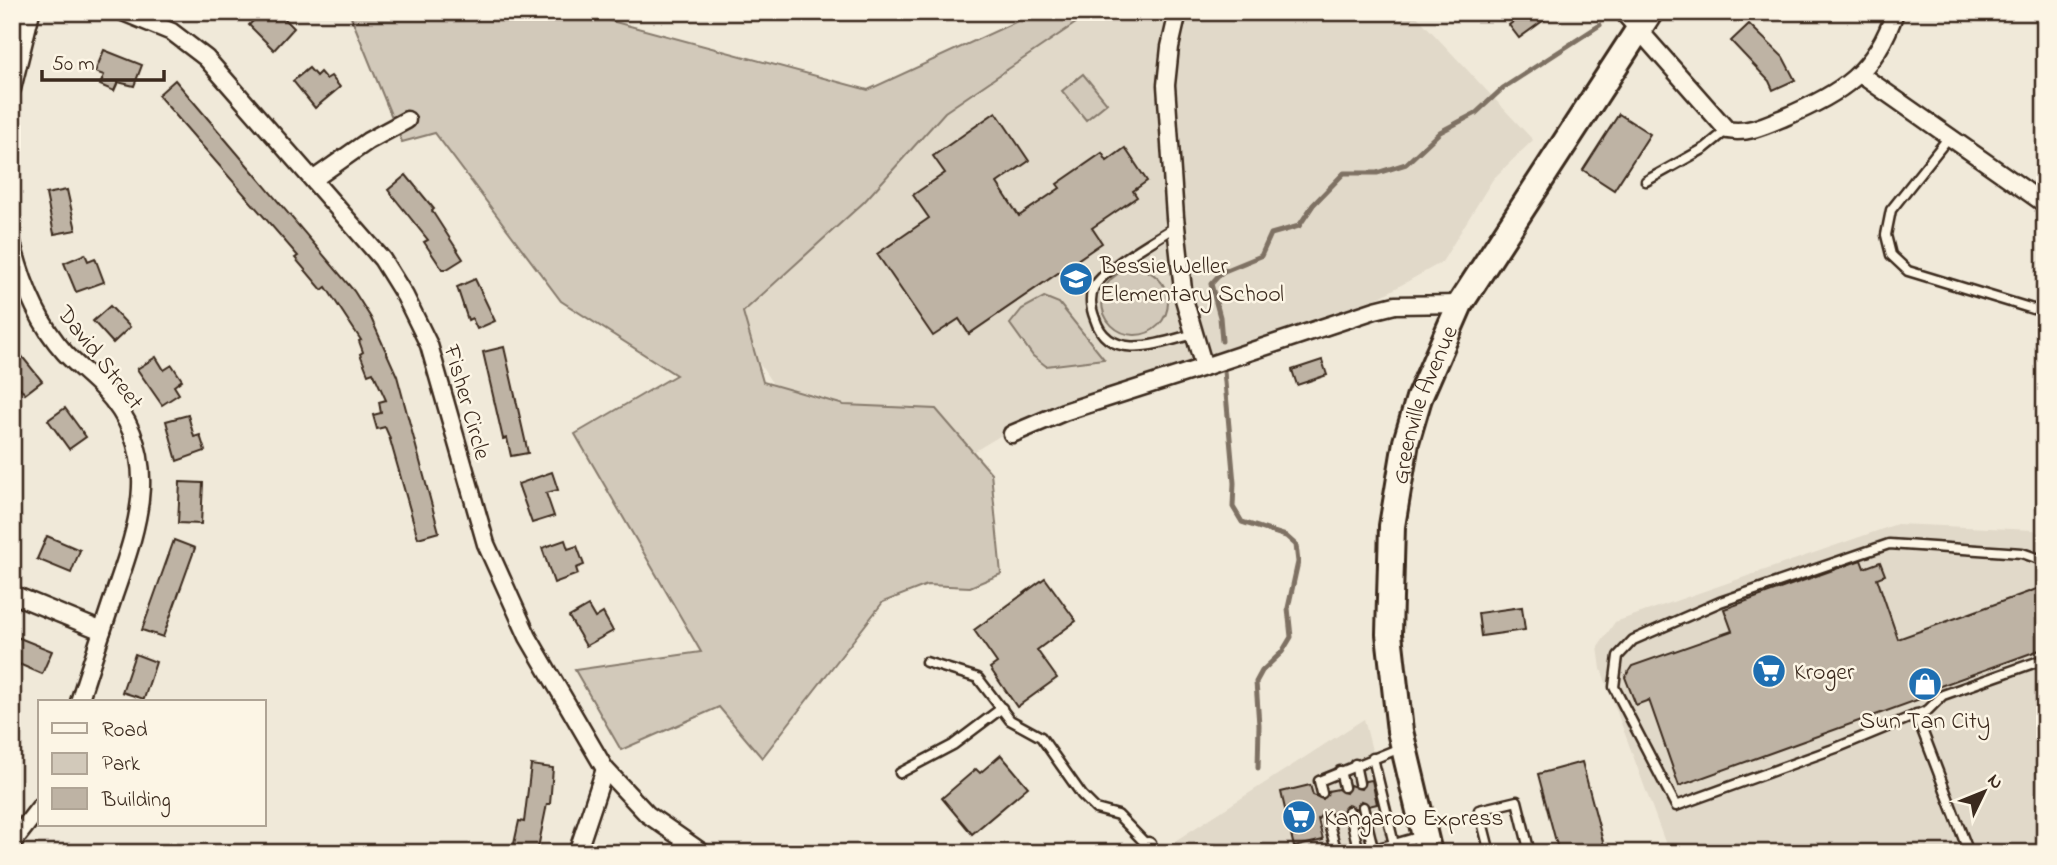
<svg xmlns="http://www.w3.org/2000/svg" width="2057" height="865" viewBox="0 0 2057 865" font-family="'Indie Flower',sans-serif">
<rect width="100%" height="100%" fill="#f0e9d9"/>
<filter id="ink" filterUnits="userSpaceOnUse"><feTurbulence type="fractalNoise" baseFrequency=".0143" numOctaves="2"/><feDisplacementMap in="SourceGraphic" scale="14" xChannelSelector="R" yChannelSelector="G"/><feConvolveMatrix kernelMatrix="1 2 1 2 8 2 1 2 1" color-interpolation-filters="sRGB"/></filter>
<g filter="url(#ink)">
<!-- built -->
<g fill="#e1d9c9">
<polygon points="1078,12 1413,12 1533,140 1493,179 1442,262 1380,297 1049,409 1028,419 862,519 718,301 945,101"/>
<polygon points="1897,524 2034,530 2045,538 2045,853 1669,853 1601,669 1598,647 1615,622"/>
<polygon points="1364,719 1398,853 1165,853 1164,848"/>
</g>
<!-- green -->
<g fill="#d2c9ba" stroke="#867a6c" stroke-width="2">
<polygon points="349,12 578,12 868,90 1037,12 1092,12 945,112 864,202 743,312 763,382 844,405 936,409 991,473 1001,574 970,587 927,585 883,602 762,758 719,707 621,750 575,670 701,652 575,434 676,375 561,301 435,133 402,142"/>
<polygon points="1083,74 1107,103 1086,120 1062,91"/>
<circle cx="1135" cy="302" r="33"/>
<polygon points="1044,297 1059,303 1104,359 1046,366 1033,356 1010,324 1022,309"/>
</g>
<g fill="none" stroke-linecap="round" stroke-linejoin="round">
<!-- stream -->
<g stroke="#7e7163" stroke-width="5">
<polyline points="1222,341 1220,317 1211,284 1222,272 1261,256 1271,234 1299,226 1313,205 1344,173 1377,173 1406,164 1440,132 1476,113 1503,88 1600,25"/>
<polyline points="1224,371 1234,483 1233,507 1242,522 1286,536 1296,545 1298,562 1288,608 1291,637 1282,652 1262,671 1256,682 1259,725 1258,768"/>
</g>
</g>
<!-- building -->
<g fill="#beb3a4" stroke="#3b2a1e" stroke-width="2">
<polygon points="262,12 266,12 274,20 280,14 294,28 274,50 249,25"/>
<polygon points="1526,12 1555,12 1519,38 1509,25"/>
<polygon points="1749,24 1783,57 1795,80 1773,90 1769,81 1731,41"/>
<polygon points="104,50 142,65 134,86 118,82 114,91 100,85 104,75 95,72"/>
<polygon points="309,68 316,76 320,72 326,79 331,76 340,87 315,108 293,81"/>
<polygon points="175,80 354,291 371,318 397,376 439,532 418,538 389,436 385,427 377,429 373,415 381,413 379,402 386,400 373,372 368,374 360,354 363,352 359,341 361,340 326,287 322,290 295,258 298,256 158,95"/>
<polygon points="996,112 1029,161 997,183 1019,216 1060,188 1057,184 1102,153 1107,161 1125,148 1147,181 1133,191 1137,197 1092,228 1102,243 969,334 959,319 933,336 877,254 929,218 913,195 945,173 933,156"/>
<polygon points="1619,114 1650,134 1614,190 1583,170"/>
<polygon points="406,175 434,209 432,211 463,259 447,269 442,269 424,242 428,240 388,190"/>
<polygon points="67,190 76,230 54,234 46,194"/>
<polygon points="85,254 88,261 95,258 104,282 76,292 64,263"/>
<polygon points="475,279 495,321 477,329 472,318 468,320 457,287"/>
<polygon points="110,306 130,327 113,343 93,321"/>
<polygon points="504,347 528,453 511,456 507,438 503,439 483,352"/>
<polygon points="20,354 42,381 25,394 12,378 12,360"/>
<polygon points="156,357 164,370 172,365 182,380 174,386 179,394 162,405 137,369"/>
<polygon points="1322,360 1327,375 1297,385 1292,370"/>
<polygon points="65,408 86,437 69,449 48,420"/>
<polygon points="188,415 194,437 200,435 205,451 177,461 166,421"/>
<polygon points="552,472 558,490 546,493 554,516 532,523 518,484"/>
<polygon points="180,482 203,483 201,524 178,523"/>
<polygon points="47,536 80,550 71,573 37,559"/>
<polygon points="174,540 195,548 163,637 142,630"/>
<polygon points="565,540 568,549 577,546 584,565 576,568 578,574 554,583 542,548"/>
<polygon points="1861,560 1864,568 1880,562 1885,575 1877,578 1898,639 2045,586 2045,648 1918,694 1920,699 1679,786 1649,700 1636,705 1625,677 1632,666 1732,631 1724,609"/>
<polygon points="1045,578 1076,621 1037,650 1057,678 1017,707 990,668 997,663 974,630"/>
<polygon points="588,606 595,618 603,613 613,631 586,646 569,617"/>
<polygon points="1522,607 1525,630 1481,636 1478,613"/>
<polygon points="12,635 52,651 42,674 12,661"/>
<polygon points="135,654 156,662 144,699 122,692"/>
<polygon points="1001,755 1028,787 972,834 942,798 976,769 980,773"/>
<polygon points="1582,762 1606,853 1559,853 1538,774"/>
<polygon points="531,765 553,768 550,804 547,804 537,853 512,853 519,821 524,822"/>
<polygon points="1372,780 1377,804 1369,806 1361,801 1357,809 1347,805 1343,813 1333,815 1325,811 1318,819 1323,840 1294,847 1281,792 1310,785 1313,795 1323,799 1328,791 1338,789 1346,793 1350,785 1361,789 1365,781"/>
</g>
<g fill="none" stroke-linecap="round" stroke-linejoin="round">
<!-- lane casing -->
<g stroke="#3b2a1e" stroke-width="13">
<g id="lane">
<polyline points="1949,137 1891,210 1886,235 1891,255 1908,271 2033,309"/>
<polyline points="1646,181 1705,148 1727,130"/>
<path d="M 1176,226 C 1154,241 1108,265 1094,287 C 1089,297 1091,309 1095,319 C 1109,364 1163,342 1194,334"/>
<polyline points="2045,561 2022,553 1889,544 1720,602 1633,640 1618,656 1614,687 1676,806 1836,748 1928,710 1943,695 2045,659"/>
<polyline points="926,662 978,678 1010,720 1041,737 1082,795 1096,809 1118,815 1148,846"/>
<polyline points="1916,714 1969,853"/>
<polyline points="1355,764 1359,783"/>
<polyline points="1340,771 1344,787"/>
<polyline points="900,773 953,745 1002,708"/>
<polyline points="1322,793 1319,781 1400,748"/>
<polyline points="1363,807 1373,848"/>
<polyline points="1349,811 1359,852"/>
<polyline points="1327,817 1337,853"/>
<polyline points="1394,844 1422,836"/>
<polyline points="1192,853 1213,850 1237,853"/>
<polyline points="1357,853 1394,844 1373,758"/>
<polyline points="1490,853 1479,810 1517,801 1530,853"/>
</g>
</g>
<!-- street casing -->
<g stroke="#3b2a1e" stroke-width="21">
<g id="street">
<polyline points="123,12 172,32 206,58 382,259 405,296 429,345 486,544 528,637 605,769 647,814 703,853"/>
<polyline points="1178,12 1170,47 1166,85 1175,217 1184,299 1204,367 1375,310 1395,305 1460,304"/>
<path d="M 1623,12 L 1727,130 C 1748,134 1766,125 1785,117 C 1840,94 1876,72 1895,12"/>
<polyline points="1860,74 2045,204"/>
<polyline points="12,89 31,12"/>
<polyline points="314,179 368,141 407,120"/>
<path d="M 12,243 C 22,283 37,322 65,353 C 77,366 92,377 104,390 C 164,454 139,523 114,595 C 102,631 90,667 79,702"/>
<polyline points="1012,434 1064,412 1204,367"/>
<polyline points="12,594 102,631"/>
<polyline points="12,843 40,807"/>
<polyline points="1148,846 1150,853"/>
<polyline points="577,853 605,769"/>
</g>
</g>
<!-- primary casing -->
<g stroke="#3b2a1e" stroke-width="30">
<g id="primary">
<path id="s1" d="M 1429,853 L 1400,731 L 1389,634 L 1392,526 L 1406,442 L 1419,398 L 1460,304 L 1650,12"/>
</g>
</g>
<!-- lane -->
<use href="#lane" stroke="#fcf5e5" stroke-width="8"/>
<!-- street -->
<use href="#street" stroke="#fcf5e5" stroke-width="16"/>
<!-- primary -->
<use href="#primary" stroke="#fcf5e5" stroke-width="24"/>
</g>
</g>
<!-- icons -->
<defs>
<g id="school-disc" transform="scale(1.75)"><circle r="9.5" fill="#1f6fb2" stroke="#fcf5e5"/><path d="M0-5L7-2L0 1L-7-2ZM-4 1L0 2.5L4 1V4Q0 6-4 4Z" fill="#fff"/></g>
<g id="supermarket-disc" transform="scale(1.75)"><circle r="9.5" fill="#1f6fb2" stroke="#fcf5e5"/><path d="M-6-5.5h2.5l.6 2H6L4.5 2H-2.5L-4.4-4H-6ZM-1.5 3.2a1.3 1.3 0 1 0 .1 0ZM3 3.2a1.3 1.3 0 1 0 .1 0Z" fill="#fff"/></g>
<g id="shop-disc" transform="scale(1.75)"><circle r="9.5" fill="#1f6fb2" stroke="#fcf5e5"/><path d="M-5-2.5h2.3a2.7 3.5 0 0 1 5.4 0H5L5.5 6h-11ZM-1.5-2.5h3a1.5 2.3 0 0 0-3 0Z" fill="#fff"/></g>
</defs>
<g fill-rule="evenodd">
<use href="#school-disc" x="1076" y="279"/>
<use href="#supermarket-disc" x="1769" y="671"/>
<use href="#shop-disc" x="1925" y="684"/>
<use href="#supermarket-disc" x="1299" y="817"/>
</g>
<g text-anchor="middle" stroke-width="5" stroke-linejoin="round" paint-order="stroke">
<!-- poi labels -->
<g font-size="24" fill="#3b2a1e" stroke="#fcf5e5" text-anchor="start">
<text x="1100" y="273">Bessie Weller<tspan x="1100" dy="28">Elementary School</tspan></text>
<text x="1794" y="679">Kroger</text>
<text x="1925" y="728" text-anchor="middle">Sun Tan City</text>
<text x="1324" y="825">Kangaroo Express</text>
</g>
<!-- street labels -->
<g font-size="24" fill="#3b2a1e" stroke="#fcf5e5">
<text transform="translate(101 357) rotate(52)" y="8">David Street</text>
<text transform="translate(468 402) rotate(74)" y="8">Fisher Circle</text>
<text dy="8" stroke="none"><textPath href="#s1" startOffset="457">Greenville Avenue</textPath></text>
</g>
</g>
<!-- margin -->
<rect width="2057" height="865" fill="none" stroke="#fcf5e5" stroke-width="42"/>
<rect x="21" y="21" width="2015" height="823" fill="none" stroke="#3b2a1e" stroke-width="2.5" filter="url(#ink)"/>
<!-- legend -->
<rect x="38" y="700" width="228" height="126" fill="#fcf5e5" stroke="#afa495" stroke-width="2"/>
<rect x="52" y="723" width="35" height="10" fill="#fcf5e5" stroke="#afa495" stroke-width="2"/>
<text x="102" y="736" font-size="21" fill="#3b2a1e">Road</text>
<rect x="52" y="753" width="35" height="21" fill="#d2c9ba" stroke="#afa495" stroke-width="2"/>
<text x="102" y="770" font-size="21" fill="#3b2a1e">Park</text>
<rect x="52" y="788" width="35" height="21" fill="#beb3a4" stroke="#afa495" stroke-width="2"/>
<text x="102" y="806" font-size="21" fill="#3b2a1e">Building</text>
<!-- north arrow -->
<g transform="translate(1984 792) rotate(47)" stroke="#fcf5e5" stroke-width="5" paint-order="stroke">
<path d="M0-5L12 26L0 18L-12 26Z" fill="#3b2a1e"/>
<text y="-10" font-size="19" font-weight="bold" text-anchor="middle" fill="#3b2a1e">N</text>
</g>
<!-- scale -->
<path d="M42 70v10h122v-10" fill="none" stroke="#3b2a1e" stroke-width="3.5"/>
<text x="52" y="70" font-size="21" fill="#3b2a1e" stroke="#fcf5e5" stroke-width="5" paint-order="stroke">50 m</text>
</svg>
